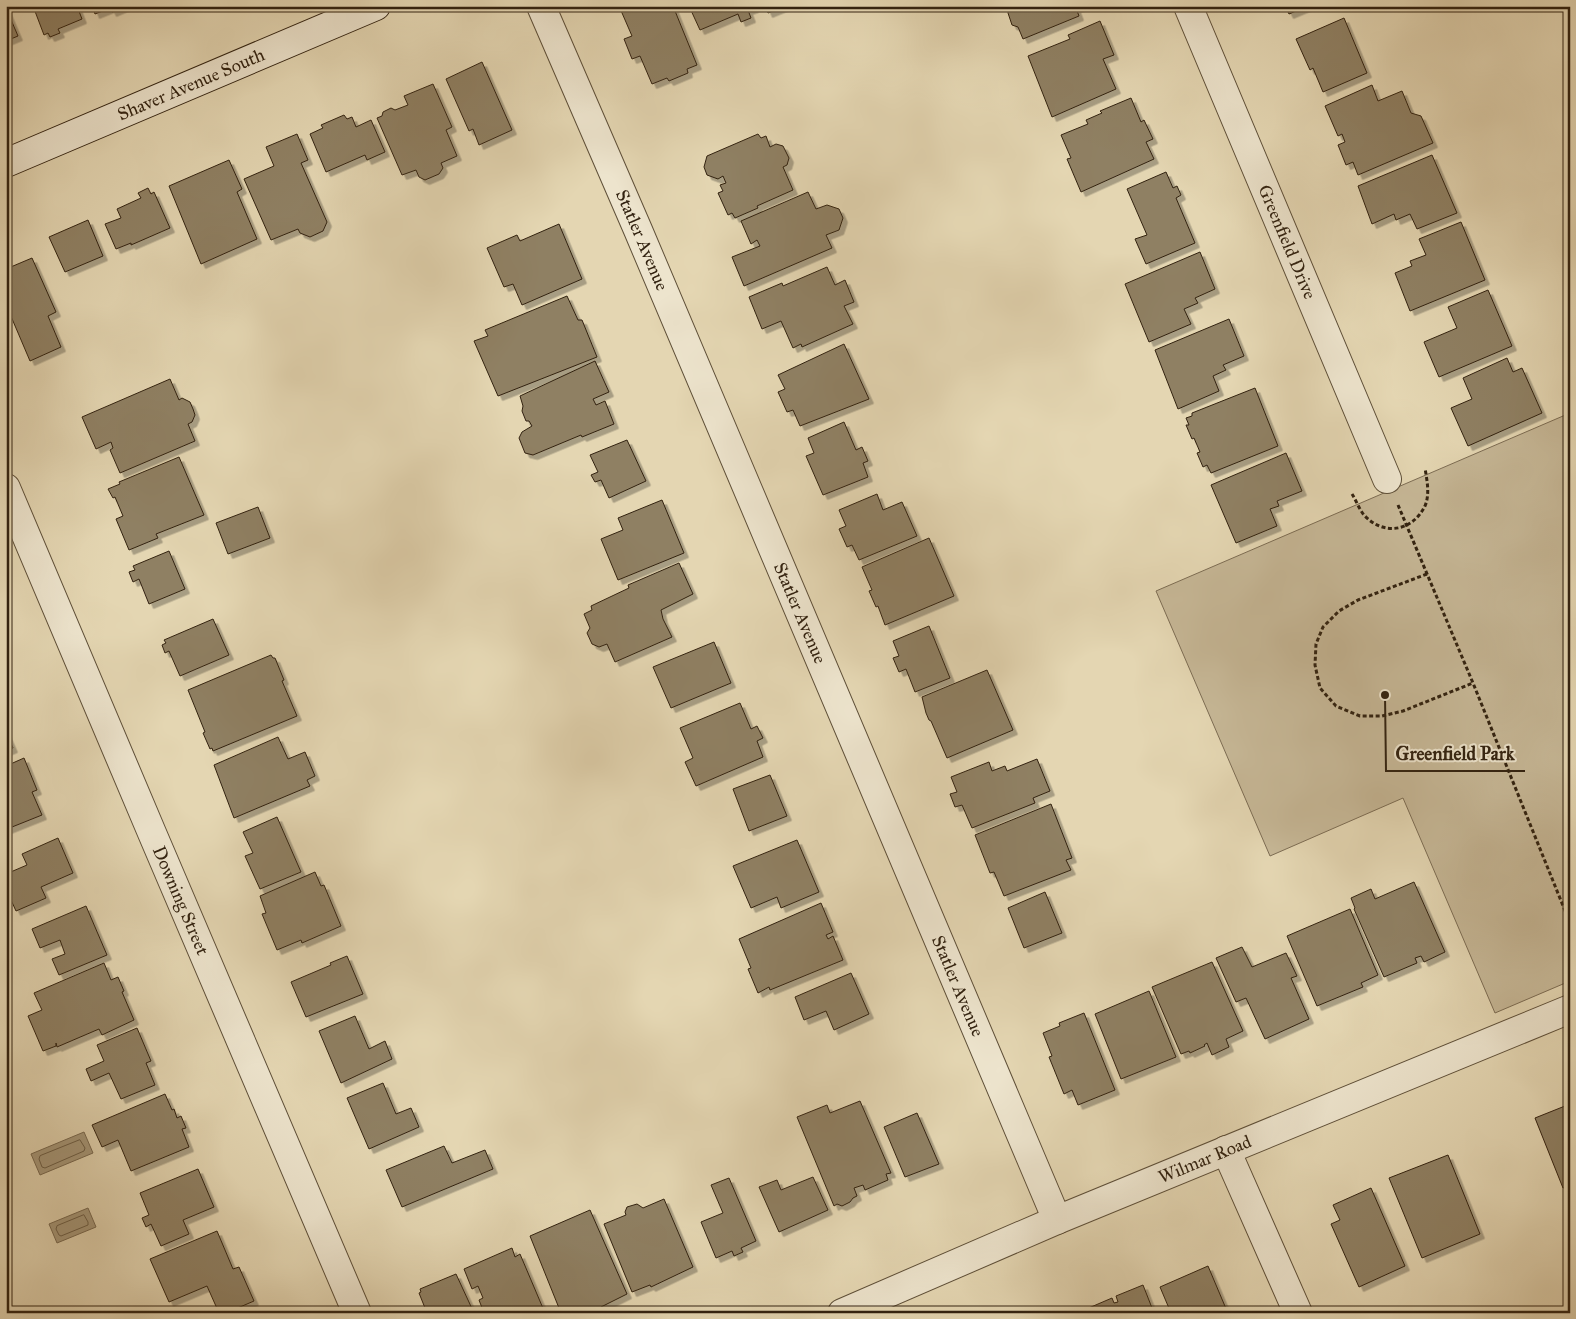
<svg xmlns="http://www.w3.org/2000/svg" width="1576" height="1319" viewBox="0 0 1576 1319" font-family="'IM FELL Great Primer',serif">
<defs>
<filter id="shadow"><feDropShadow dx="4.5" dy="4.5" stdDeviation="0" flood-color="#0004"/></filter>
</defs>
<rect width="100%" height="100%" fill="#e4d6b2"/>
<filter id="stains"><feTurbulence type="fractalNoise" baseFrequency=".004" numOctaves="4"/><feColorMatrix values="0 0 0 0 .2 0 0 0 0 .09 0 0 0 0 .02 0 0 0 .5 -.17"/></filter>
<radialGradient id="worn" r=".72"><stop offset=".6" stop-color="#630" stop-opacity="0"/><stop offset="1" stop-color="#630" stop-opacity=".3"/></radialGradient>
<!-- green -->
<polygon fill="#c6b796" stroke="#7c6c53" points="1570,413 1570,981 1495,1013 1403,798 1270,856 1156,591"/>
<!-- water -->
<g fill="#a7997b" stroke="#786950">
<polygon points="84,1132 93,1153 40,1175 31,1154"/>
<polygon points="88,1208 96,1227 57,1243 49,1224"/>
</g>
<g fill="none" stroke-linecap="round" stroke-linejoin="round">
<!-- shore -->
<g stroke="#6c5e46" stroke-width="1">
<polygon points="80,1140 85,1148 84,1151 45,1168 42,1167 39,1159 40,1156"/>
<polygon points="84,1215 88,1222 88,1225 61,1236 59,1235 56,1229 57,1226"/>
</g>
</g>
<!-- building -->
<g fill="#8f8064" stroke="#322210" filter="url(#shadow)">
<polygon points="33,6 77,6 82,19 58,29 60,33 50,37 48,33 44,35"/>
<polygon points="92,6 126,6 112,12 110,8 95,14"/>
<polygon points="619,6 673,6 697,65 687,69 688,73 669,81 667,78 652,84 640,56 632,59 624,39 632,36"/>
<polygon points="689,6 753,6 754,8 748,10 751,18 741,22 738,14 700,30"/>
<polygon points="765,6 785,6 768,13"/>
<polygon points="1011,6 1082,6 1076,8 1079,16 1023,39 1018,27 1012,25 1008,13 1008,9 1012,8"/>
<polygon points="1285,6 1308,6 1289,14"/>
<polygon points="6,8 18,36 6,41"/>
<polygon points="1344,18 1367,73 1323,92 1313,68 1310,70 1296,39"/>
<polygon points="1100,21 1114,55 1103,59 1116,89 1052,117 1028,56 1070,39 1068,35"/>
<polygon points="482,62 512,130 479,145 473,129 469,131 446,79"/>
<polygon points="433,84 452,127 446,130 457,156 441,163 443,168 439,174 425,180 419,177 416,170 402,175 377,118 382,116 383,112 391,108 395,110 408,105 404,96"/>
<polygon points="1372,85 1378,101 1402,91 1411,113 1421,116 1433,143 1358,175 1353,162 1346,165 1338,145 1345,142 1342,134 1338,136 1325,106"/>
<polygon points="1131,98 1141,122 1144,120 1153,139 1146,142 1154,159 1081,192 1067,159 1071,158 1061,135 1088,124 1086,120 1102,113 1100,111"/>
<polygon points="344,115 347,119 352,117 356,127 371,120 385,152 367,160 365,155 326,172 310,134 323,128 321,125"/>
<polygon points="297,134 308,160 301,163 327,222 323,231 310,237 300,233 298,229 271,240 244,179 274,166 266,147"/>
<polygon points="758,134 761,138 766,136 770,147 776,144 783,146 789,158 787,165 783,167 793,190 757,206 758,208 735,218 732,213 728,215 718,193 723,191 720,185 726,183 723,176 718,179 707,175 704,167 707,156"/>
<polygon points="1432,155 1457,213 1417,229 1410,214 1396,220 1394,214 1372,224 1358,186"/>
<polygon points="229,160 242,189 237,192 257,239 201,264 169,186"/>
<polygon points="1166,172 1173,188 1177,186 1181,195 1176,198 1195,243 1146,264 1135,239 1147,235 1127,189"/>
<polygon points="148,188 151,194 154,192 170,228 131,245 131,243 116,249 105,224 121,218 117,209 141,198 138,193"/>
<polygon points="808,192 816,209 827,205 839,209 843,218 839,230 826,235 832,248 744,286 732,257 760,246 757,240 751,244 741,221"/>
<polygon points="88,220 103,256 65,272 49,237"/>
<polygon points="1461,222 1485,280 1410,311 1395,273 1412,266 1410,261 1426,255 1419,239"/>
<polygon points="559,224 582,279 522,305 513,284 504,287 487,248 517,235 520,241"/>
<polygon points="1200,252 1215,289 1195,298 1198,303 1184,309 1191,324 1149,342 1125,284"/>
<polygon points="32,258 56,312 48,316 61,347 30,361 10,314 6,314 6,269"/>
<polygon points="827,267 835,285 845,280 854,302 844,306 853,324 802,347 801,344 793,348 781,321 762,329 749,297 782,283 783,286"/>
<polygon points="1488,290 1512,346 1439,377 1424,342 1457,328 1448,307"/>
<polygon points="567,296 578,320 582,320 597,357 498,396 474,341 488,336 485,330"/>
<polygon points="1229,319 1244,356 1223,365 1226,370 1213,376 1219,391 1178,409 1155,350"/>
<polygon points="844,344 869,399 800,426 793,410 787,412 778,392 785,389 778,375"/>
<polygon points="1507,358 1513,372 1522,368 1542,413 1468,446 1451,408 1472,399 1463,378"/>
<polygon points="595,361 609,392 593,399 596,405 605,401 614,424 582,437 581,435 533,455 525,453 519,438 522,432 532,426 529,421 526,421 522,411 523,406 520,396"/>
<polygon points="170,379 179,400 182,398 190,402 193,409 195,415 192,422 188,424 195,441 120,473 110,450 113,448 111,442 96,449 82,417"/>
<polygon points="1255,388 1278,446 1211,473 1207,465 1203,467 1197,453 1200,452 1194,438 1192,439 1186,425 1189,425 1186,418 1192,416 1192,413"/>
<polygon points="844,422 856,450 862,447 868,461 863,463 868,477 823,495 806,456 814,453 808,438"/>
<polygon points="627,440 646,481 609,498 601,480 595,482 591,475 598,472 590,455"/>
<polygon points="1286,453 1302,491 1277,501 1279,506 1270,509 1277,526 1236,543 1211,485"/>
<polygon points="179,457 204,515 156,534 158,538 129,550 116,519 123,516 115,497 113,498 108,489 120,484 119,482"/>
<polygon points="877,494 883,510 902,502 917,536 859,560 852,545 847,547 839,529 846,526 839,510"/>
<polygon points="662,500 684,553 618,580 601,539 623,530 618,518"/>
<polygon points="258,507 270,538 228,554 216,523"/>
<polygon points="929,538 954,596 885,625 878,606 876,607 869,591 872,590 862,567"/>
<polygon points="169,551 185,589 149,604 139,579 133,582 129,572 135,570 133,566"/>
<polygon points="679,563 693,594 661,610 663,619 672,637 615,662 607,644 599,647 592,644 587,633 590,628 584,614 592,610 591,606 629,588 628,585"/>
<polygon points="213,619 229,655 180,676 169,651 165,653 162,645 166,643 164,640"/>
<polygon points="929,626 950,678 915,692 906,669 899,672 893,658 899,656 893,641"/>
<polygon points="714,642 731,683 671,708 653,667"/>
<polygon points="271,655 273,658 275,658 284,680 282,681 297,716 213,751 212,748 210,749 203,733 205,732 188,690"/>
<polygon points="987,670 1013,730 947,758 931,721 929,720 926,713 922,697"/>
<polygon points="740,703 751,729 757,726 763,738 757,741 763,757 696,786 685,762 693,758 680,728"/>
<polygon points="6,732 13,748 6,751"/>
<polygon points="278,737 288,759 305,752 315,776 307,780 310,786 234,818 214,765"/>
<polygon points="24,758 37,790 32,792 42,815 7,829 6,766"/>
<polygon points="1037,759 1050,791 1033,798 1035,803 972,828 962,805 955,807 950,794 957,792 951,777 989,762 992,771 1005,766 1007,771"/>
<polygon points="770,775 787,816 749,831 733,789"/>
<polygon points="1051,804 1072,858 1066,860 1071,870 1004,896 994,872 990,873 975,835"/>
<polygon points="277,817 301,872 260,889 245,856 253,853 243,832"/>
<polygon points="58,838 73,873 41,887 46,898 16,911 6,889 6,874 27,865 22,854"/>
<polygon points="797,840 819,892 781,908 777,897 751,908 733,866"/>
<polygon points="315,872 321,886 324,885 341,926 302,943 301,940 277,950 262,914 266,913 260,896"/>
<polygon points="1414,882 1445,952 1424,962 1421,956 1415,958 1417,963 1384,977 1354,909 1355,908 1351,898 1371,889 1375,899"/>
<polygon points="1045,892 1062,933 1024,948 1008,908"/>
<polygon points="821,903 833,932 826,935 828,939 833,936 843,960 770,990 769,987 758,993 748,969 751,968 739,939"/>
<polygon points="86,906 107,955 59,975 52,959 65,954 60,940 40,948 32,929"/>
<polygon points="1350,909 1378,975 1361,983 1363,987 1317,1006 1287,936"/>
<polygon points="1242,947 1252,967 1286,953 1297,976 1291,978 1309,1019 1265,1039 1246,998 1236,1002 1216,958"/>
<polygon points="347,956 363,994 306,1017 291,982 331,965 330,963"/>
<polygon points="1212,962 1243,1031 1226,1039 1229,1047 1212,1055 1207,1043 1204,1045 1205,1046 1190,1053 1189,1051 1181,1054 1152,987"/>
<polygon points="104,963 111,980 118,977 124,991 122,992 134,1020 102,1035 99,1029 57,1047 56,1043 56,1046 43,1051 28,1016 42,1010 34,993"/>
<polygon points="851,973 869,1014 834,1030 826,1011 804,1020 795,997"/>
<polygon points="1149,991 1176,1057 1121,1079 1095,1014"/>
<polygon points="1084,1013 1115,1090 1078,1105 1072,1090 1064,1094 1049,1057 1052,1056 1043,1033 1060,1026 1059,1023"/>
<polygon points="355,1016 369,1049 385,1041 392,1059 341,1083 319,1031"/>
<polygon points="137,1028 151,1061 146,1063 155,1085 121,1099 109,1073 91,1081 86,1069 104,1061 97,1045"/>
<polygon points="383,1083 396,1114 411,1108 419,1127 369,1149 347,1098"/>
<polygon points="165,1094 172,1110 174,1109 177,1118 181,1116 186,1128 182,1129 189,1147 131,1171 118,1140 102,1147 92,1125"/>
<polygon points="860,1101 891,1173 886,1174 888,1180 865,1190 863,1185 854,1188 857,1196 853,1198 850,1202 842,1206 837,1204 834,1206 797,1117 827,1105 830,1113"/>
<polygon points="1570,1104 1570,1186 1563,1188 1535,1118"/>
<polygon points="917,1113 939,1164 905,1177 884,1127"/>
<polygon points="444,1146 452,1163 485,1150 493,1169 402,1207 386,1170"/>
<polygon points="1448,1155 1480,1234 1422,1258 1389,1178"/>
<polygon points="198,1169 214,1207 183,1220 189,1234 161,1246 151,1224 146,1227 142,1218 149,1215 140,1193"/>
<polygon points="813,1177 828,1210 779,1232 759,1187 777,1180 781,1190"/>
<polygon points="729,1178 756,1241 741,1248 743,1252 734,1256 732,1251 716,1258 701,1222 723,1213 711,1185"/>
<polygon points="1371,1188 1405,1266 1359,1287 1331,1224 1340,1220 1333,1205"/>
<polygon points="664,1199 693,1267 651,1287 650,1285 632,1292 604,1224 626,1215 625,1212 627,1207 637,1204 643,1208"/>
<polygon points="590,1210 627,1294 601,1307 604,1313 561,1313 530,1236"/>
<polygon points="217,1231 233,1269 239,1267 254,1301 226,1313 219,1313 207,1286 169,1302 150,1259"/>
<polygon points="512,1248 515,1257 520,1254 545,1313 484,1313 479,1300 483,1298 478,1286 472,1289 464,1269"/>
<polygon points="1208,1266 1227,1311 1230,1309 1232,1313 1171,1313 1160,1287"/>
<polygon points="456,1274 474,1313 427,1313 419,1293 421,1292 420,1289"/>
<polygon points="1143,1285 1154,1313 1085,1313 1084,1310 1112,1298 1114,1303 1118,1302 1116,1296"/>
</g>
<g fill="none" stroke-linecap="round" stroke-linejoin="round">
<!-- street casing -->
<g stroke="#5e4f38" stroke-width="30">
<g id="street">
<path id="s1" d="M 541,6 L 638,230 L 1057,1220"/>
<path id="s2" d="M 1188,6 L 1387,479"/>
<path id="s3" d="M 6,488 L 152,833 L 357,1313"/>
<polyline points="1226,1150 1298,1313"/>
<path id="s4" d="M 842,1313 L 1057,1220 L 1570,1009"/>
</g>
</g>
<!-- secondary casing -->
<g stroke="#322210" stroke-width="30">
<g id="secondary">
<path id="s5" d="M 6,163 L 376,6"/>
</g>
</g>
<!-- path -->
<g stroke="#322210" stroke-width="3" stroke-dasharray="4 2.5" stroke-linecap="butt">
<path d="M 1352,494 C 1356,500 1359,509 1364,515 C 1383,536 1412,532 1425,506 C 1430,494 1427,481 1425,468"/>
<polyline points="1398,505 1473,683 1570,923"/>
<polyline points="1427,574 1358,600 1339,611 1323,627 1316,644 1315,665 1320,688 1336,706 1360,716 1382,716 1403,711 1473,683"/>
</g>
<!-- street -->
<use href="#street" stroke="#ede4cd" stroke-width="28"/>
<!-- secondary -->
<use href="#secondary" stroke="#ede4cd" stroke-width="28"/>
</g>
<g text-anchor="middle" stroke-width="4" stroke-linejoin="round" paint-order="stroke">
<!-- street labels -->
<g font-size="18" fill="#322210" stroke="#ede4cd">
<text dy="6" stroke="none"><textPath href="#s5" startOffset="201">Shaver Avenue South</textPath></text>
<text dy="6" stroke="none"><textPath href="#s1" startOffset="255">Statler Avenue</textPath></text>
<text dy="6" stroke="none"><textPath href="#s2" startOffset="256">Greenfield Drive</textPath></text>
<text dy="6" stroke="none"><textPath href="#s1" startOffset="660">Statler Avenue</textPath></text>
<text dy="6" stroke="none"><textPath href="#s3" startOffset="448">Downing Street</textPath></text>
<text dy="6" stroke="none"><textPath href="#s1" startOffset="1065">Statler Avenue</textPath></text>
<text dy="6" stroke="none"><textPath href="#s4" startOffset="394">Wilmar Road</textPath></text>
</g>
</g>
<!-- callouts -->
<path fill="none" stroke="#322210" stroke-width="2" d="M1385 695L1386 771H1525"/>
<circle fill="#322210" stroke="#ede4cd" stroke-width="2" cx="1385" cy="695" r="5"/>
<g font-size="19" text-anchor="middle" font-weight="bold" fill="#322210" stroke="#ede4cd" stroke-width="4" stroke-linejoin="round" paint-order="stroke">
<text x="1455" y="760">Greenfield Park</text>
</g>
<!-- margin -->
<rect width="1576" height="1319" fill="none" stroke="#e4d6b2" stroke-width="25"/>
<rect x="8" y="8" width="1561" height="1304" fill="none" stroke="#322210" stroke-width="2.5"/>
<rect x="12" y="12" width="1551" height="1294" fill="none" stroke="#322210"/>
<rect width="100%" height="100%" filter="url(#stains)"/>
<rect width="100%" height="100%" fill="url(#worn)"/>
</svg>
